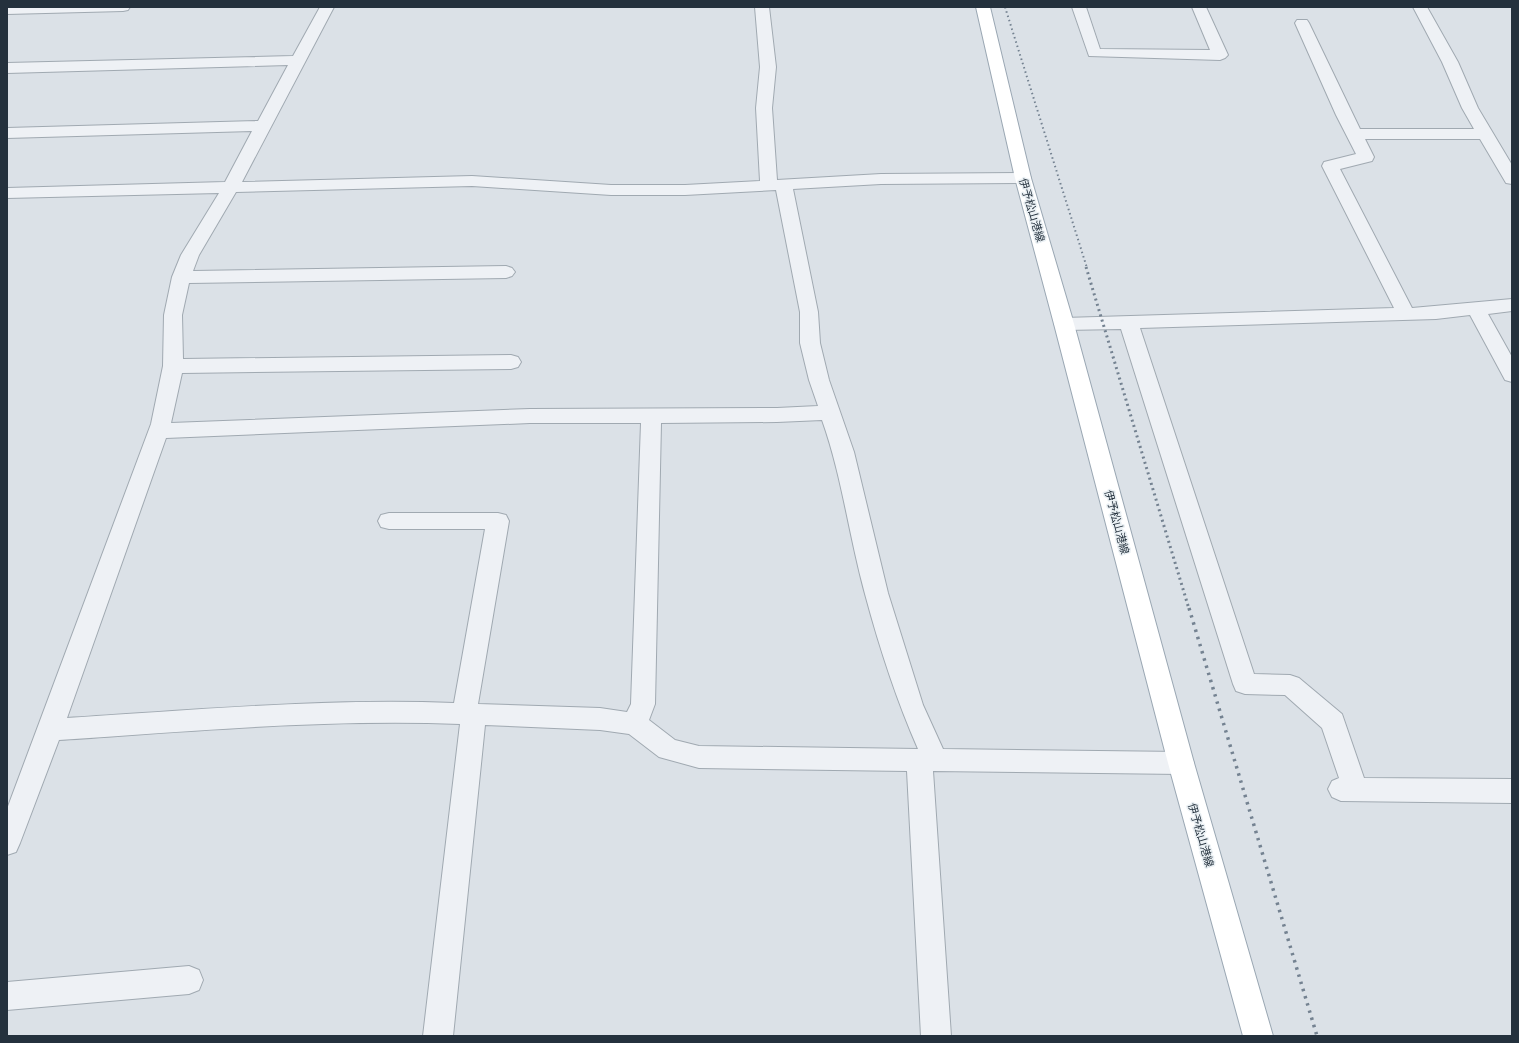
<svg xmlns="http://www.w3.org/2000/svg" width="1519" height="1043" viewBox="0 0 1519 1043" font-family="'Public Sans','Noto Sans JP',sans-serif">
<rect width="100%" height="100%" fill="#dbe1e7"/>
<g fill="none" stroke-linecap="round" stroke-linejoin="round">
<!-- minor casing -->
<g stroke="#a0a9b1" stroke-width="2">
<g id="minor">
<polygon points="7,7 130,7 128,10 123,11 7,14"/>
<path d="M 320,7 L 334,7 L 242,182 L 472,176 L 611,185 L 685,185 L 760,181 L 756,108 L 760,67 L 755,7 L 769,7 L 776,67 L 772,108 L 777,180 L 881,174 L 1023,173 L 1029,174 L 1031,178 L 1029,182 L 1023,183 L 881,184 L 793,189 L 818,312 L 820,343 L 829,380 L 854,452 L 888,593 L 923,705 L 943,749 L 1181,752 L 1190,755 L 1194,763 L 1190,771 L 1181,774 L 933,771 L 951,1036 L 921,1036 L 907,771 L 699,768 L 659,757 L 629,734 L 600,730 L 485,725 L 453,1036 L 423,1036 L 460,724 C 326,719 192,731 59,740 L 20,843 L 16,852 L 7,855 L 7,809 L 151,424 L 163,366 L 164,315 L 172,277 L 181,255 L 219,193 L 7,198 L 7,188 L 225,182 L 252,131 L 7,138 L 7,128 L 258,121 L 288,65 L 7,73 L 7,63 L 293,56 ZM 472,186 L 611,195 L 685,195 L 776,190 L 800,312 L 800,343 L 809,380 L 818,406 L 777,408 L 530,409 L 171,423 L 182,373 L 511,369 L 518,367 L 521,362 L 518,357 L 511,355 L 183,359 L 182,315 L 189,283 L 506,278 L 512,276 L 515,272 L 512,268 L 506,266 L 193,271 L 199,255 L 236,192 ZM 822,420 C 842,476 849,536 865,594 C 879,646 896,699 918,749 L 699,746 L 675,740 L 649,720 L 655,704 L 661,423 L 777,422 ZM 530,423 L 641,423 L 631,704 L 627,712 L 600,708 L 478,704 L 509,521 L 506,515 L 498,513 L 389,513 L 381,515 L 378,521 L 381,527 L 389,529 L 485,529 L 454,703 C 325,698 195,710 67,718 L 166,438 Z"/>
<polygon points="1072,7 1086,7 1100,49 1210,50 1192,7 1206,7 1228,55 1225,58 1220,60 1089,56"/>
<polygon points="1413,7 1427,7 1458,62 1478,108 1512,165 1512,184 1506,183 1480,139 1365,139 1374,157 1372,161 1340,169 1412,308 1512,299 1512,311 1488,314 1512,357 1512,382 1505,380 1470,315 1436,319 1140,328 1254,674 1290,675 1299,678 1342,714 1364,778 1512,779 1512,803 1341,801 1332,797 1328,789 1332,781 1339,778 1322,728 1285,695 1245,694 1236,691 1233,684 1121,329 1064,330 1057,328 1054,324 1057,320 1064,318 1394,308 1322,166 1324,162 1356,154 1336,115 1295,23 1297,20 1307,20 1309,23 1360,129 1474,129 1462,108 1442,62"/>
<polygon points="189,966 199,970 203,980 199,990 189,994 7,1010 7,982"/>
</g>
</g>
<!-- primary casing -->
<g stroke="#9aa7b3" stroke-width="2">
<polygon id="primary" points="976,7 990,7 1031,178 1074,324 1194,763 1273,1036 1243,1036 1168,763 1054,324 1015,178"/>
</g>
<!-- minor -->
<use href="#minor" fill="#eef1f5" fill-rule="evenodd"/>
<!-- primary -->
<use href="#primary" fill="#fff" fill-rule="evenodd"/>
<!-- rail-far2 -->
<polyline stroke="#748291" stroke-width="2" stroke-dasharray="1.5 3" stroke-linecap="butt" points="1005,7 1087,268"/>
<!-- rail-far1 -->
<polyline stroke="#748291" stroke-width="3" stroke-dasharray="2 3.5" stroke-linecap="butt" points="1086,267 1189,609"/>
<!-- rail -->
<polyline stroke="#748291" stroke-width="3.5" stroke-dasharray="2.5 5" stroke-linecap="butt" points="1189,608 1317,1036"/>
</g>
<g text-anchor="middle" stroke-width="3" stroke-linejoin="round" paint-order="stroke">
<!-- street labels -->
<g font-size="11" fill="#24313d" stroke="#eaf0f4">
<text transform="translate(1032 210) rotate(74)" y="4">伊予松山港線</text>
<text transform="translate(1117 522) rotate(75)" y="4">伊予松山港線</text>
<text transform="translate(1201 835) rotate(74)" y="4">伊予松山港線</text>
</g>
</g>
<!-- border -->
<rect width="1519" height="1043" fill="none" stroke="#24313d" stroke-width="16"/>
</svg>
